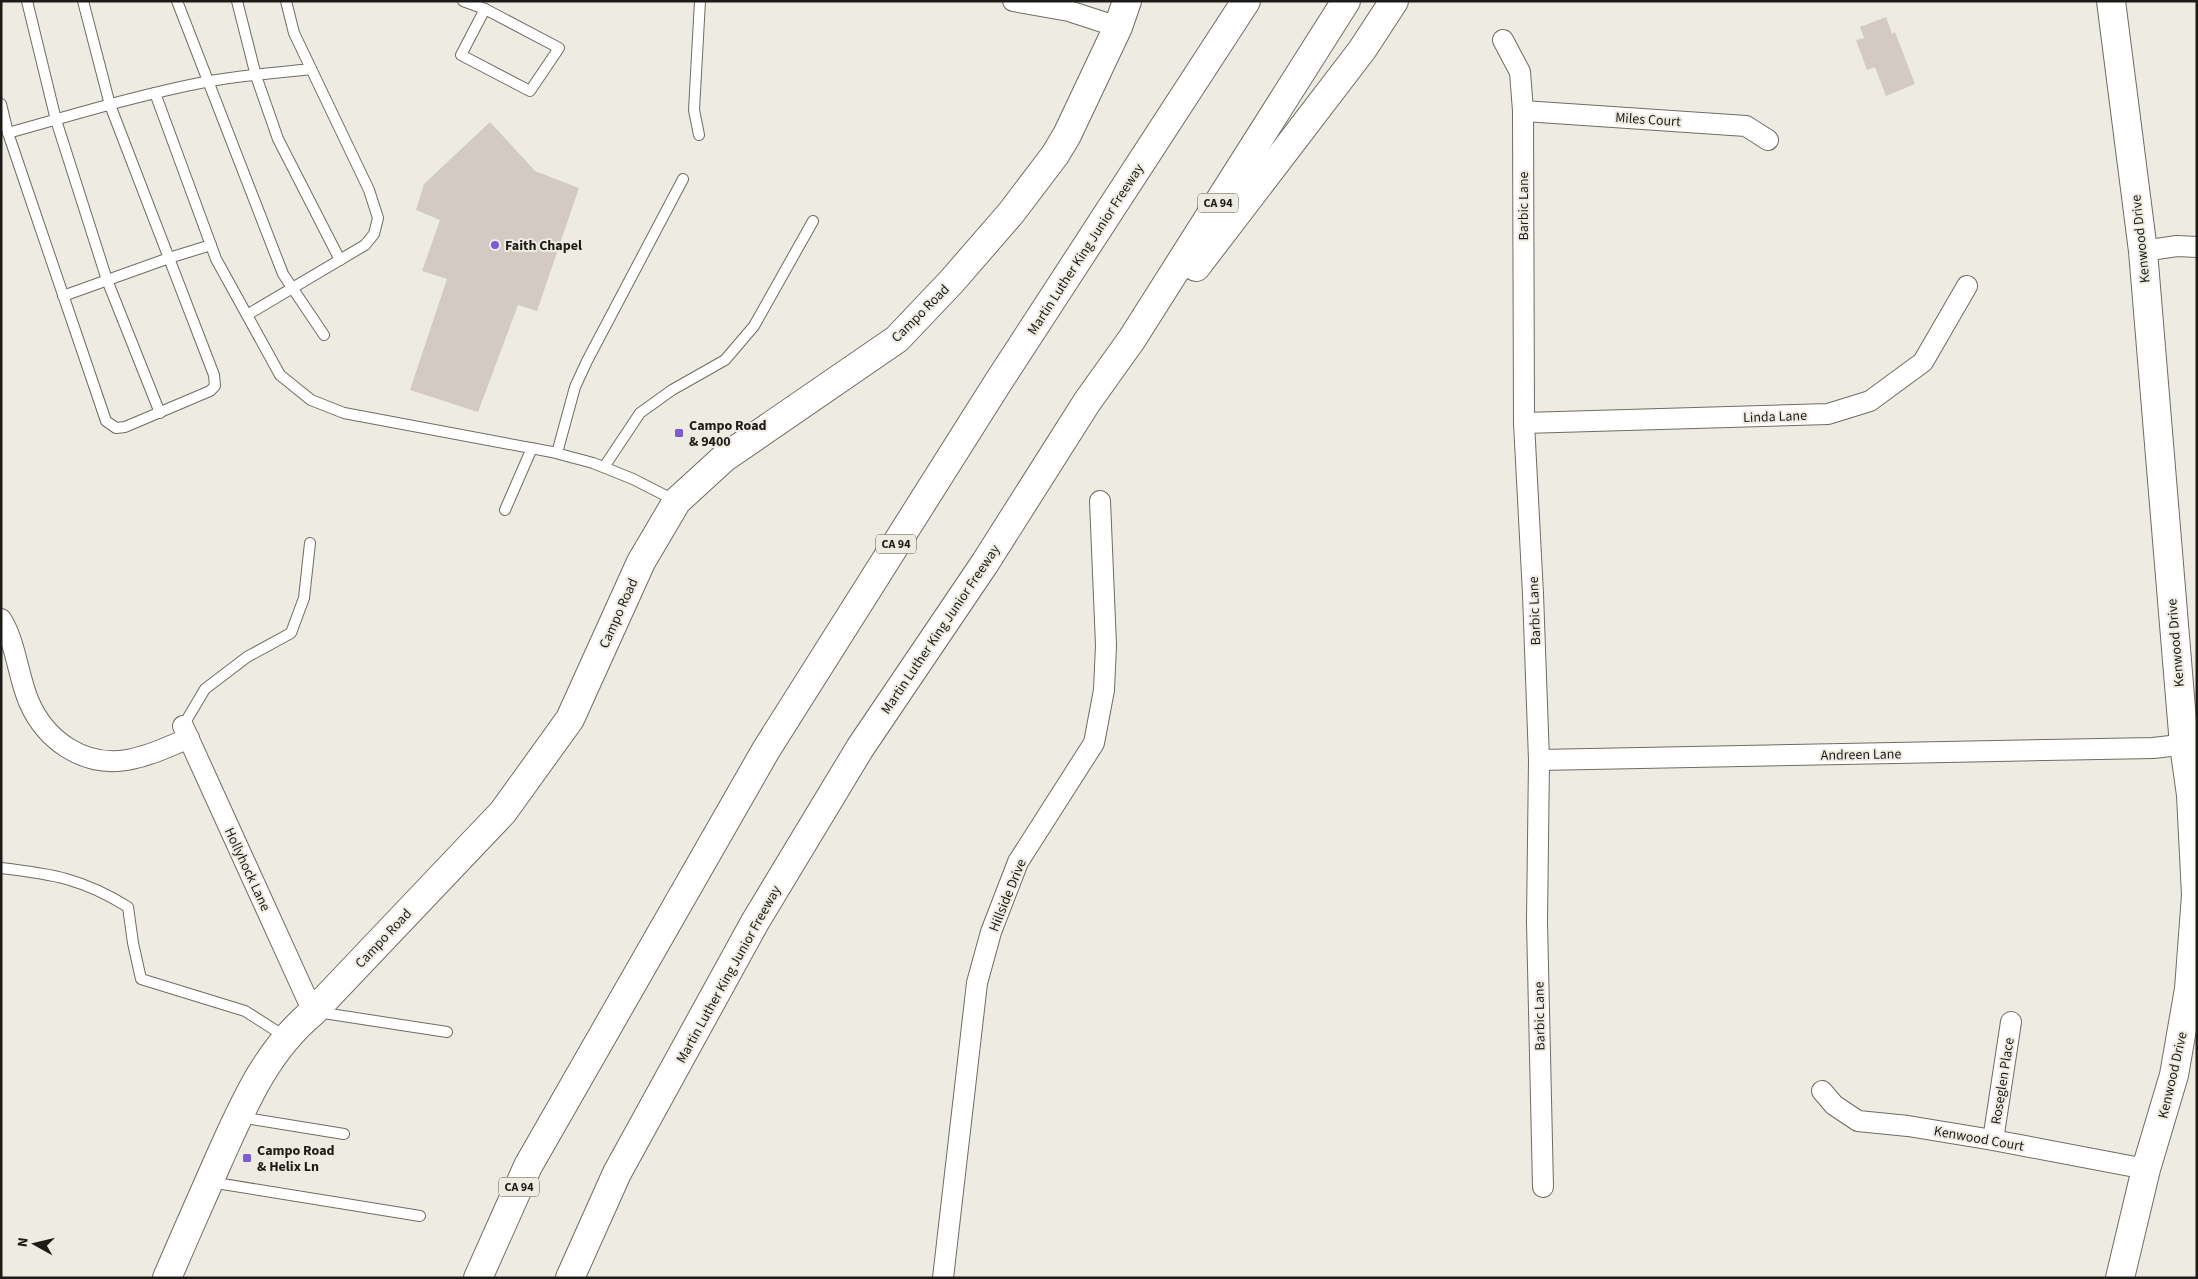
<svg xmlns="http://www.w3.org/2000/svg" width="2198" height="1279" viewBox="0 0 2198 1279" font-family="'Source Sans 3',sans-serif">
<rect width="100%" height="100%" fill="#eeece2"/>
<!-- building -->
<g fill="#d3cac3">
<polygon points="1886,17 1892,34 1895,32 1915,84 1886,96 1875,67 1867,70 1856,40 1864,38 1860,27"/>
<polygon points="490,122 535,171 579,188 537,311 518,305 478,412 410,390 447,279 422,271 440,220 416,210 424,184"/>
</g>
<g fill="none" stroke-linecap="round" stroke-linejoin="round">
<!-- lane casing -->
<g stroke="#6e6c63" stroke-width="12">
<g id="lane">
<polyline points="27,1 56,120 107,280 160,413"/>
<path d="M 83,1 L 110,105 L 214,375 L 215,386 L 210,391 L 125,427 L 116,428 L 106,421 L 8,133 C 73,115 138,95 205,82 C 240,75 276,73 311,69"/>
<polyline points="177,1 283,274 324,335"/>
<polyline points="237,1 256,76 278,139 340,260"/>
<polyline points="463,1 485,9"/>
<polygon points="485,9 559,48 530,91 461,55"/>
<polyline points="155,93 216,259 280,375 311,400 344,413 552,452 593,463 633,479 676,501"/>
<polyline points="1,104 8,133"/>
<polyline points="699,135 694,110 700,1"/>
<polyline points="63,296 169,258 211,245"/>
<polyline points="247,315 365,245 374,234 378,218 369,190 294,33 286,1"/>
<polyline points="557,453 575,387 587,361 683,179"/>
<polyline points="604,467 640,413 672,390 725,360 754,326 813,221"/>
<polyline points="505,510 532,448"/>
<polyline points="183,726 205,689 247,657 291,633 304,598 310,543"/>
<path d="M 1,868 C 53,874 83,879 128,907 L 133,943 L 141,979 L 245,1011 L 286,1037"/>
<polyline points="317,1012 447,1032"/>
<polyline points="239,1117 344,1134"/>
<polyline points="210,1182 420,1216"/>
</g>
</g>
<!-- street casing -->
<g stroke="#6e6c63" stroke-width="22">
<g id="street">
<polyline points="1013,1 1069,11 1118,27"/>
<polyline points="1503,40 1520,72 1523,111 1524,423 1533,594 1539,760 1537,922 1543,1187"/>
<polyline points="1523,111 1746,126 1768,140"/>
<polyline points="2143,251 2177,246 2197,247"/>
<polyline points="1524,423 1828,414 1870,401 1923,362 1967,286"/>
<path d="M 1,619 C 16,642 18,677 29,702 C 46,741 84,767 127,760 C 149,756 168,747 189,738"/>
<polyline points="183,726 313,1012"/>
<polyline points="1539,760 2153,748 2197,743"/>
<polyline points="1822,1091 1834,1105 1858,1121 1908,1126 1993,1140 2146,1169"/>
<polyline points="1993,1140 2011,1022"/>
<polyline points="943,1278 977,983 991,932 1018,862 1094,743 1104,690 1106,645 1100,501"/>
</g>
</g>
<!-- secondary casing -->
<g stroke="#6e6c63" stroke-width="30">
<g id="secondary">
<polyline points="2111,1 2143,251 2184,745 2191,795 2196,895 2189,989 2174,1075 2146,1169 2120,1278"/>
<path d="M 167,1278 C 184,1238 202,1198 219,1159 C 244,1104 266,1051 313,1012 L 503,812 L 570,719 L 641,562 L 677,501 L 724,458 L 897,339 L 952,281 L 1011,213 L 1055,155 L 1067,135 L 1118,27 L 1127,1"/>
</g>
</g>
<!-- highway casing -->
<g stroke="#6e6c63" stroke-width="30">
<g id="highway">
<polyline points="1196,267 1362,50 1394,1"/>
<polyline points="478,1278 528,1166 766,750 997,384 1246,1"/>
<polyline points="570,1278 617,1173 755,922 860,748 985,563 1087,402 1132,339 1346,1"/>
</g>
</g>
<!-- lane -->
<use href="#lane" stroke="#fff" stroke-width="10"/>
<!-- street -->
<use href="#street" stroke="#fff" stroke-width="20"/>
<!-- secondary -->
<use href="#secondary" stroke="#fff" stroke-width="28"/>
<!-- highway -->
<use href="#highway" stroke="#fff" stroke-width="28"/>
</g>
<!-- markers -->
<g fill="#7d5bd5" stroke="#eeece2" stroke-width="2">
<circle cx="495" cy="245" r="5"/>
<rect x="674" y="428" width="10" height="10" rx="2.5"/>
<rect x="242" y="1153" width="10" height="10" rx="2.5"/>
</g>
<g text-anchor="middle" stroke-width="4" stroke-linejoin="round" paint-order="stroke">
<!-- shield labels -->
<g fill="#eeece2" stroke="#5b5a55" stroke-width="1">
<rect x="1198" y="193.5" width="40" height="19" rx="4"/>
<rect x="876" y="534.5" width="40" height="19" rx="4"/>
<rect x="499" y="1177.5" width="40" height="19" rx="4"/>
</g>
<g font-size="12" font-weight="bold" fill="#1c1b18">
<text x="1218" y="207">CA 94</text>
<text x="896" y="548">CA 94</text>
<text x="519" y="1191">CA 94</text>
</g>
<!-- street labels -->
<g font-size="14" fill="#1c1b18" stroke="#eeece2">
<text transform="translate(1648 119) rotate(4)" y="5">Miles Court</text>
<text transform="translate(1523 206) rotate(-90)" y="5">Barbic Lane</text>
<text transform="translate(2140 239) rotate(-96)" y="5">Kenwood Drive</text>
<text transform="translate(1085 249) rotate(-57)" y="5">Martin Luther King Junior Freeway</text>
<text transform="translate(920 313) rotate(-45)" y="5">Campo Road</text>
<text transform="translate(1775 416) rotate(-2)" y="5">Linda Lane</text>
<text transform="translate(1534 611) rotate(-92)" y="5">Barbic Lane</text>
<text transform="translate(618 613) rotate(-66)" y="5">Campo Road</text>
<text transform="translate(940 629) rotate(-56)" y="5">Martin Luther King Junior Freeway</text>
<text transform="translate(2175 643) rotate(-95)" y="5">Kenwood Drive</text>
<text transform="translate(1861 754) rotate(-1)" y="5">Andreen Lane</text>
<text transform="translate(248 869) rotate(65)" y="5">Hollyhock Lane</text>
<text transform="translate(1007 895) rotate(-68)" y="5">Hillside Drive</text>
<text transform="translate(383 938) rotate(-47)" y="5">Campo Road</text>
<text transform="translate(728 974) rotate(-61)" y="5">Martin Luther King Junior Freeway</text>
<text transform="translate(1539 1016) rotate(-91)" y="5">Barbic Lane</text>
<text transform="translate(2172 1075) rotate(-77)" y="5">Kenwood Drive</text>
<text transform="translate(2002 1081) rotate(-81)" y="5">Roseglen Place</text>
<text transform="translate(1979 1138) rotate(10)" y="5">Kenwood Court</text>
</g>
<!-- poi labels -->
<g font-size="14" font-weight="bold" fill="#1c1b18" stroke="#eeece2" text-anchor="start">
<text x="505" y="250">Faith Chapel</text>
<text x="689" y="430">Campo Road<tspan x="689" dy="16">&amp; 9400</tspan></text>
<text x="257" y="1155">Campo Road<tspan x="257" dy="16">&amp; Helix Ln</tspan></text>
</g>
</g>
<!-- border -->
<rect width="2198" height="1279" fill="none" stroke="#1c1b18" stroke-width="5"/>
<!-- north arrow -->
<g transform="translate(35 1244) rotate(278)" stroke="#eeece2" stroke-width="4" paint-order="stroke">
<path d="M0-4L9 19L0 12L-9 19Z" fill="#1c1b18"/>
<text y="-8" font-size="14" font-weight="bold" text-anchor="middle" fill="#1c1b18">N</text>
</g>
</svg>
